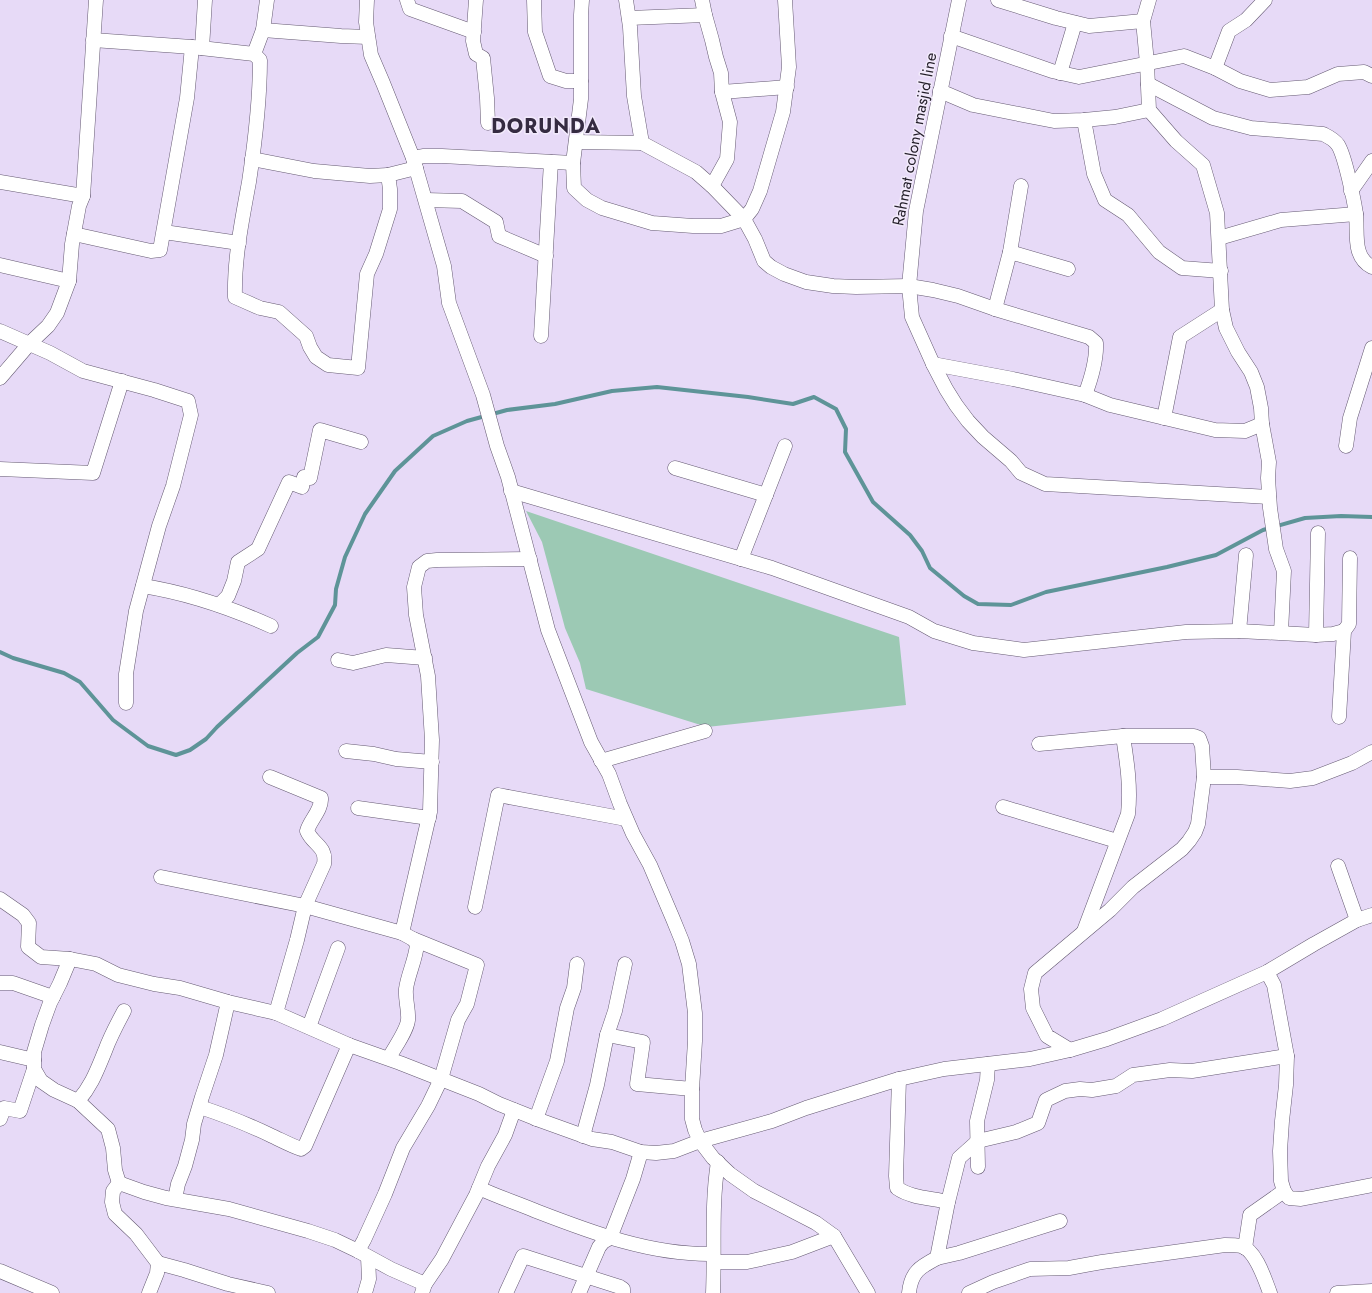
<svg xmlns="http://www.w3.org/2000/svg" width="1372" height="1293" viewBox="0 0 1372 1293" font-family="Jost,sans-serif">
<rect width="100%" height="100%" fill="#e7daf7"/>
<!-- green -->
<polygon fill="#9cc9b4" points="526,511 899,637 906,705 707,727 586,689 580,663 565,628 542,542"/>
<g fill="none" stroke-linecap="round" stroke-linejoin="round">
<!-- stream -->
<polyline stroke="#5e9498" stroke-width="4" points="0,652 13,658 64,673 80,682 113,720 148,746 176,755 190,750 206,739 217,727 297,653 318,637 335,605 336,589 345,557 365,514 395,471 433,436 467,421 507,410 555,404 612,391 657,387 748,397 793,404 814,397 836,409 846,429 845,452 873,502 910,535 922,551 930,568 964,596 978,604 1011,605 1046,592 1167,567 1216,555 1263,530 1305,518 1341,516 1372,517"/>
<!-- minor casing -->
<g stroke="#655a72" stroke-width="15">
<g id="minor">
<polyline points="367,0 366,22 371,55 383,83 413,158 444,266 449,303 483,395 497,446 508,477 548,630 591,742 609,774 620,804 633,834 650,865 673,919 682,941 689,964 695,1013 695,1041 692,1089 692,1119 695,1130 700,1141 713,1158 730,1174 754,1191 816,1223 834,1236 868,1293"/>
<polyline points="407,0 410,9 474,32"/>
<polyline points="476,0 473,41 476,54 483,58 487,98 488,123"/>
<polyline points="534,0 535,32 550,76 566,81 581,81"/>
<polyline points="582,0 581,15 581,99 573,163 574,188 587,200 602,208 652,223 693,226 721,226 744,219 752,209 760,191 783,112 789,67 785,0"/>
<path d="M 626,0 L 630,27 L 634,96 L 642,143 L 696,172 L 712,186 L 744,219 L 755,239 L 764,261 L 771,267 L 784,274 L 806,282 L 833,286 L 856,287 L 909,286 L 933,290 L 958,296 L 995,309 L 1089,337 L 1096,343 C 1097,361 1091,379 1085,395"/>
<polyline points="702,0 705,15 712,40 716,57 721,73 722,92 730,122 727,159 712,186"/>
<polyline points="959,0 916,211 909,286 912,317 933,364 946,389 956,405 968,421 983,437 1011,461 1021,473 1045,484 1269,497"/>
<polyline points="998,0 1056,18 1089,26 1143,21"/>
<polyline points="1149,0 1143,21 1147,63 1149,110 1176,141 1203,165 1217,213 1222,310 1226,328 1238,352 1251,372 1257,387 1261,408 1262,424 1269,462 1268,478 1270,508 1276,549 1284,571 1281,632"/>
<polyline points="629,18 705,15"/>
<polyline points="263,30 341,36 368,37"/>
<polyline points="951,36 1052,71 1079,77 1184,56 1215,68 1240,81 1270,90 1308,87 1338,74 1364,72 1372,76"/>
<path d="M 93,40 L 192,47 L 254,54 L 260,60 C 260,101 255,142 249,182 C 242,220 234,259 235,297 L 260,308 L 279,312 L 306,336 L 310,347 L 316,357 L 328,365 L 358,368 L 367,274 L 376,254 L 390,209 L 390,189 L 388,175 L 416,168"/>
<polyline points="202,48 205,0"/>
<polyline points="254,54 263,30 267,0"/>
<polyline points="1215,68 1229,31 1246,20 1265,0"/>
<polyline points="1060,73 1075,23"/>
<path d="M 1148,84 L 1213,118 L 1251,128 L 1323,134 C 1329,137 1334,139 1338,145 C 1345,156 1354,200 1356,214 C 1358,233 1352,257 1372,267"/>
<polyline points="940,91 973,105 1054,121 1084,120 1115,117 1149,110"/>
<polyline points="722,92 787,87"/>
<polyline points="1084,120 1094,174 1105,200 1128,215 1159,252 1182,268 1221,271"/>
<polyline points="576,142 642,143"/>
<polyline points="413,158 424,156 442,156 573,163"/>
<polyline points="252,159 314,171 370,176 388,175"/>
<polyline points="0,182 83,196"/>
<polyline points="1351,191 1372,161"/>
<polyline points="426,200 462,201 496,222 499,236 546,256"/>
<polyline points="164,232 239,243"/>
<polyline points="74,234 151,251 160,250 187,98 192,47"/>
<polyline points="1219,238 1281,220 1356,214"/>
<polyline points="1010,252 1068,269"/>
<polyline points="0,265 69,281"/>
<polyline points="995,309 1010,252 1021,186"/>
<polyline points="0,331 50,353 83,371 154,390 188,401 191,415 173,486 159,526 136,611 126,674 126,703"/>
<polyline points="541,336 551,162"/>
<polyline points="933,364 1013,379 1085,395 1110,405 1215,430 1245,431 1262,424"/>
<polyline points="0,378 30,343 48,326 57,313 69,281 72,244 79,206 83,196 96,0"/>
<polyline points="1164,418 1180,337 1222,310"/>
<polyline points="1346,446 1350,418 1372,348"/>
<polyline points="675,468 766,495"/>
<polyline points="0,469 93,473 122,381"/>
<polyline points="511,491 772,568 909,617 934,631 973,643 1024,650 1186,632 1239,631 1316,635 1333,634 1344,631"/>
<polyline points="741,559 785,446"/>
<path d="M 143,586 C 187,593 231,608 271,626"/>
<polyline points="219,605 228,596 234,581 238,562 258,549 289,482 302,487 304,477 310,478 320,430 361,442"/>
<polyline points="1239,631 1246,555"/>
<polyline points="1316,635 1318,533"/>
<polyline points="338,660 353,663 386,655 425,658"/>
<polyline points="1339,717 1344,631 1349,624 1350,558"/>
<polyline points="1039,744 1123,736 1194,736 1199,738 1202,746 1204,777 1198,824 1195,832 1189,841 1182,849 1133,887 1110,910 1035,973 1031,989 1033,1008 1047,1036 1070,1050"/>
<polyline points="346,751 374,754 396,759 432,762"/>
<polyline points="601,761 705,731"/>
<path d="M 270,777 L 321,798 C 322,810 310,820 307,831 C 313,845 327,846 324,864 L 305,906 L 297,940 L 276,1013"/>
<polyline points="1204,777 1237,777 1290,781 1313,778 1352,763 1372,752"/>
<polyline points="1003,807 1117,841"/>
<polyline points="358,808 429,818"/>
<polyline points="1338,866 1357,920"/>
<polyline points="161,877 305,906 402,933"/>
<polyline points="0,899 23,915 29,923 28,947 41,957 70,959 96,964 118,975 154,984 180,988 228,1002 276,1013 349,1045 400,1063 479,1094 499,1104 542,1121 592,1139 612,1142 641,1152 656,1153 674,1151 700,1141 772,1121 806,1108 899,1079 944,1069 1030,1059 1070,1050 1107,1039 1162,1019 1267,972 1314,944 1357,920 1372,915"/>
<polyline points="475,907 498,795 626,819"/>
<path d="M 1084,931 L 1128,814 C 1131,788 1127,762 1123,736"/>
<polyline points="70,959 60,983 50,1003 42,1025 34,1052 34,1069 41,1081 54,1090 78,1101 108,1129 113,1148 115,1170 119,1183"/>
<polyline points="1267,972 1274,985 1287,1056 1286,1085 1282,1121 1280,1151 1281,1181 1284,1191 1289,1198 1301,1199 1372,1185"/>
<polyline points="0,983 13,983 53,997"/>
<polyline points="309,1027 338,948"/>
<polyline points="607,1035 643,1042 637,1084 692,1089"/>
<polyline points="0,1052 34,1060"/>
<path d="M 389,1058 C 394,1048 407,1031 408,1020 C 409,1010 405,1000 406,989 C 408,974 416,959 417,944 L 413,939 L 402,933 L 430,812 L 432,740 L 428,676 L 416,615 L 414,587 L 419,567 L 427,561 L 437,560 L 530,559"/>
<path d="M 899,1079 L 896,1176 L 897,1188 C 911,1198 932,1198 948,1202"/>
<path d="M 78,1101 C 92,1085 97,1070 105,1051 C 110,1037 117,1024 124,1011"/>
<path d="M 200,1107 C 224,1115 247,1124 270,1135 C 281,1140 290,1145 301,1149 L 305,1146 L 349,1045"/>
<polyline points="0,1119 4,1108 20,1111 34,1069"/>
<polyline points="536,1119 557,1061 567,1008 574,988 577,964"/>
<polyline points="583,1136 597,1085 607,1035 615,1011 625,964"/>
<polyline points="978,1167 977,1121 987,1080 988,1064"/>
<polyline points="119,1183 144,1192 166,1198 229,1209 308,1231 335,1240 358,1251 391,1269 425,1284"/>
<polyline points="119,1183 113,1191 112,1202 115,1214 136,1234 158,1263 157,1273 149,1293"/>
<path d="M 479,1188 C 498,1197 517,1203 536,1211 C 593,1233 651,1255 713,1254"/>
<polyline points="175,1199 178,1184 185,1166 192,1140 194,1124 202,1097 216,1055 228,1002"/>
<polyline points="1245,1248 1250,1215 1284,1191"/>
<polyline points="358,1251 364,1240 385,1194 403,1148 428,1106 441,1079 458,1020 467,1004 477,965 413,939"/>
<polyline points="937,1258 959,1253 1060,1221"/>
<polyline points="714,1262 747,1262 792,1252 834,1236"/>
<polyline points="158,1263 184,1270 228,1284 268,1293"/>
<polyline points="0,1271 52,1293"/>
<polyline points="365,1293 369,1279 368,1257"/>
<polyline points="422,1293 425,1284 442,1259 476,1195 488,1166 505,1135 514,1110"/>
<polyline points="506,1293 523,1256 620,1287 623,1289 623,1293"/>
<polyline points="579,1293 599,1247 603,1242 610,1238 633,1179 641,1152"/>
<path d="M 713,1293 C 715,1249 711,1206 718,1162"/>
<path d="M 909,1293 C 911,1272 920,1267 937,1258 L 948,1202 L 959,1158 L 978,1141 L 1016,1132 L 1038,1123 L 1046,1100 L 1065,1091 L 1080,1089 L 1092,1090 L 1116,1086 L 1133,1075 L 1170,1070 L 1192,1071 L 1287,1056"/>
<path d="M 969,1293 L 993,1282 L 1030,1269 L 1069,1268 L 1102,1262 L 1225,1245 C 1230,1245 1236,1245 1241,1246 C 1256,1250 1265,1280 1270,1293"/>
<polyline points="1337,1293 1372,1291"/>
</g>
</g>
<!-- minor -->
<use href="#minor" stroke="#fff" stroke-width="14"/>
</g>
<g text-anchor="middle" stroke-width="3" stroke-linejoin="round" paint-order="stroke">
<!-- street labels -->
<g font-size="16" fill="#231e29" stroke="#f2eafb">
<text transform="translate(914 139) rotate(-79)" y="6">Rahmat colony masjid line</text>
</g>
<!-- district labels -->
<g font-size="20" font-weight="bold" letter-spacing="1" fill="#352b41" stroke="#f2eafb">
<text x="546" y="133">DORUNDA</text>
</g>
</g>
</svg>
